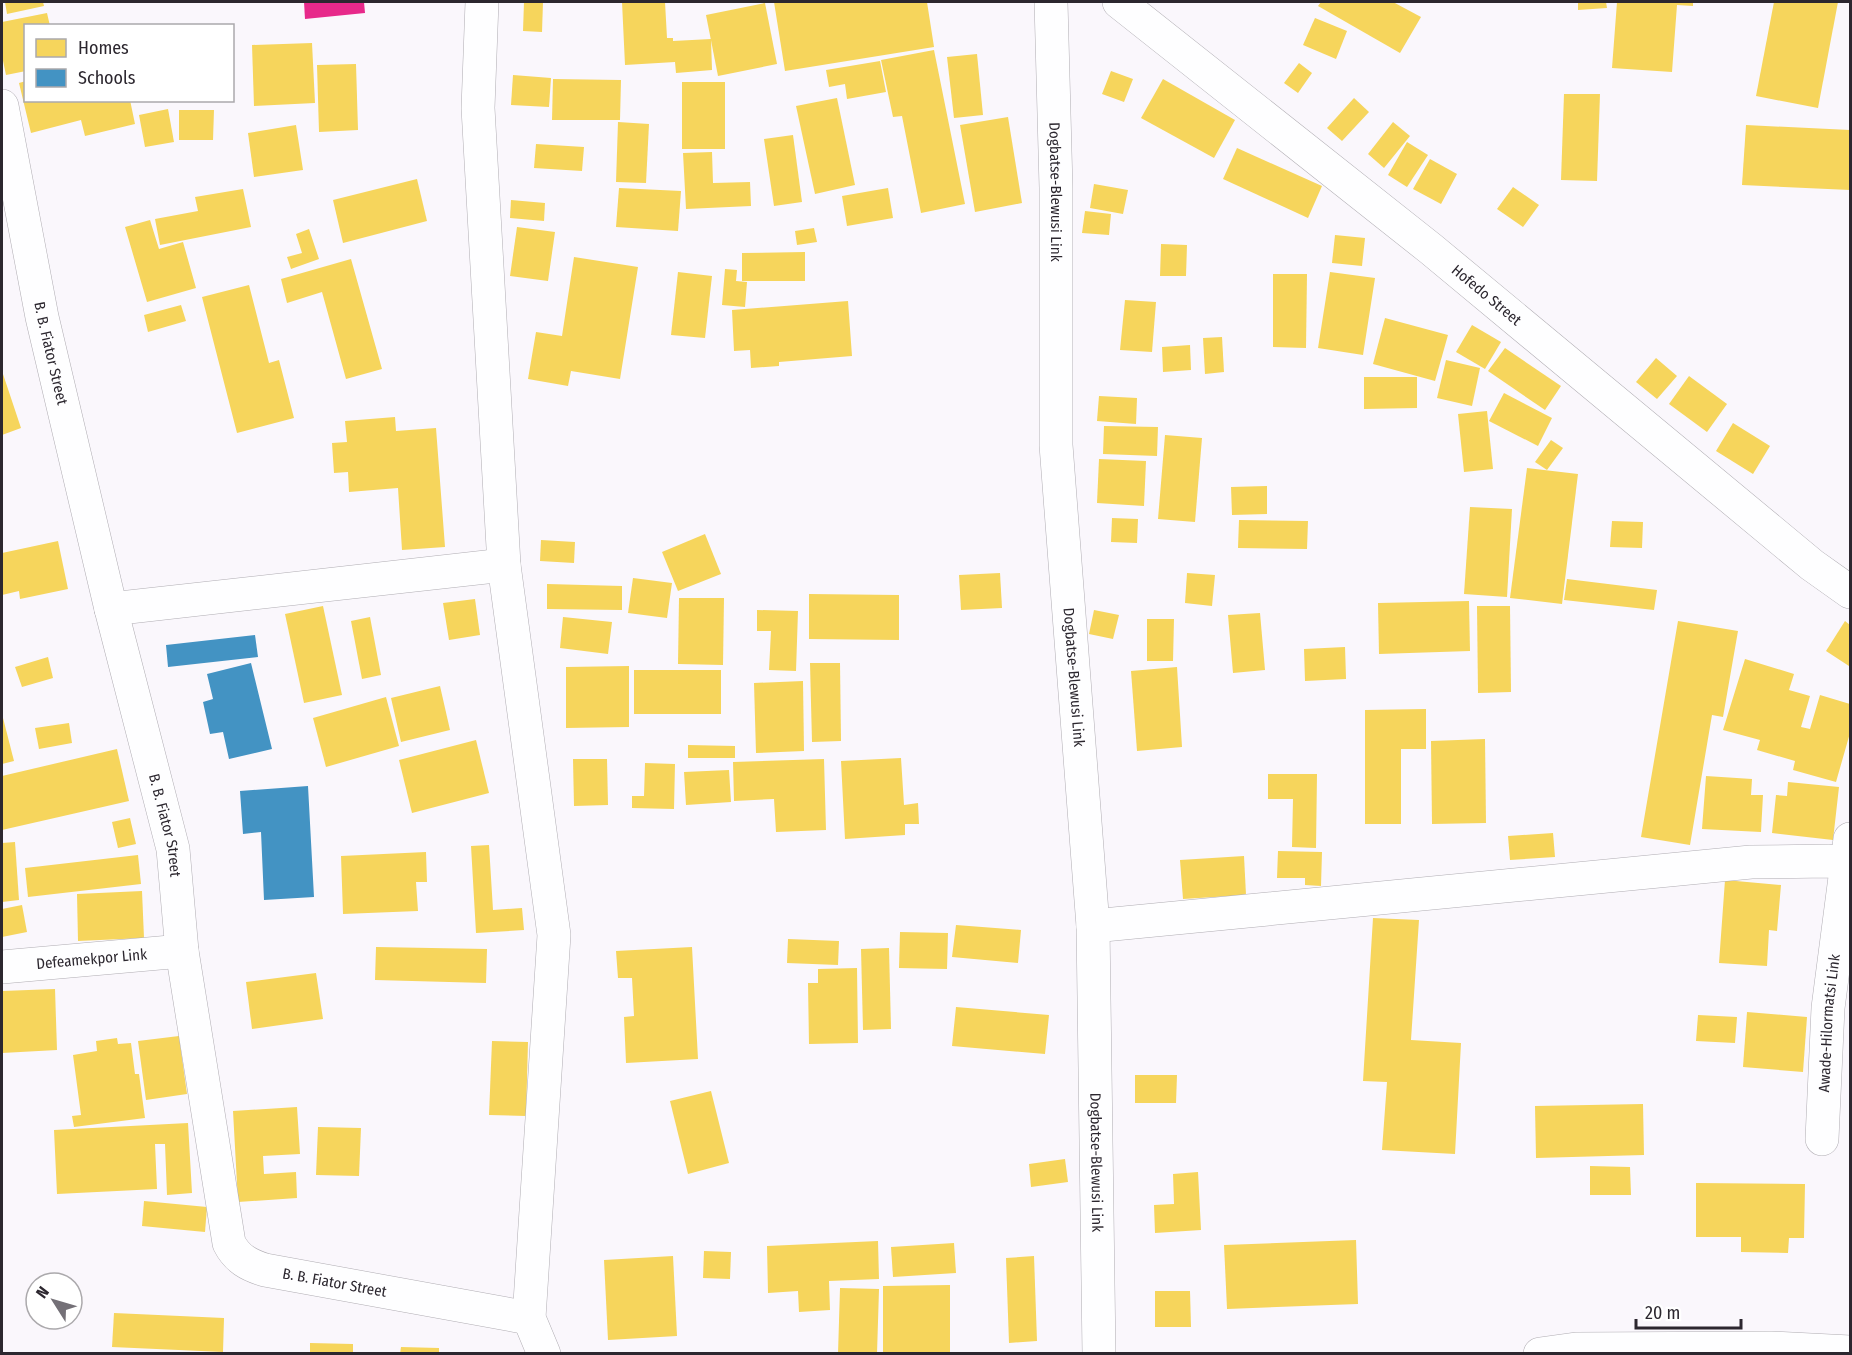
<svg xmlns="http://www.w3.org/2000/svg" width="1852" height="1355" viewBox="0 0 1852 1355" font-family="'Fira Sans Condensed',sans-serif">
<rect width="100%" height="100%" fill="#faf7fc"/>
<!-- homes -->
<g fill="#f6d55c">
<polygon points="5,2 43,2 44,6 7,14"/>
<polygon points="524,2 543,2 542,32 523,31"/>
<polygon points="622,2 665,2 667,38 673,38 673,41 711,39 712,70 676,73 675,62 625,65"/>
<polygon points="774,2 927,2 934,47 785,71"/>
<polygon points="1321,2 1393,2 1421,17 1400,53 1318,6"/>
<polygon points="1578,2 1606,2 1607,8 1578,10"/>
<polygon points="1617,2 1693,2 1693,6 1677,5 1672,72 1612,68"/>
<polygon points="1774,2 1838,2 1818,108 1756,96"/>
<polygon points="765,3 777,64 718,76 706,15"/>
<polygon points="47,13 50,26 26,26 26,71 6,75 2,56 2,22"/>
<polygon points="1315,18 1347,31 1336,59 1303,45"/>
<polygon points="312,43 315,103 254,106 252,45"/>
<polygon points="934,50 965,204 921,213 902,116 893,117 881,60"/>
<polygon points="977,54 983,115 954,118 947,57"/>
<polygon points="880,61 886,92 847,99 845,84 829,87 826,70"/>
<polygon points="1299,63 1312,73 1298,93 1284,83"/>
<polygon points="356,64 358,130 319,132 317,65"/>
<polygon points="1111,71 1133,79 1124,102 1102,94"/>
<polygon points="513,75 551,78 549,107 511,105"/>
<polygon points="553,79 621,80 620,120 552,120"/>
<polygon points="1163,79 1235,120 1214,158 1141,118"/>
<polygon points="26,81 26,100 130,100 135,124 85,136 81,120 31,133 19,83"/>
<rect x="682" y="82" width="43" height="67"/>
<polygon points="1564,94 1600,94 1597,181 1561,180"/>
<polygon points="837,98 855,185 815,194 796,106"/>
<polygon points="1354,98 1369,112 1342,141 1327,128"/>
<polygon points="168,109 174,142 145,147 139,115"/>
<polygon points="179,110 214,110 213,140 179,140"/>
<polygon points="1008,117 1022,203 975,212 960,125"/>
<polygon points="618,122 649,124 646,183 616,182"/>
<polygon points="1393,122 1410,136 1384,168 1368,154"/>
<polygon points="296,125 303,170 254,177 248,133"/>
<polygon points="1746,125 1850,130 1850,190 1742,185"/>
<polygon points="793,135 802,202 774,206 764,139"/>
<polygon points="1407,142 1428,155 1407,187 1388,175"/>
<polygon points="536,144 584,147 582,171 534,168"/>
<polygon points="1237,148 1322,186 1308,218 1223,179"/>
<polygon points="712,152 713,183 750,182 751,206 686,209 683,153"/>
<polygon points="1430,159 1457,174 1441,204 1413,189"/>
<polygon points="417,179 427,221 343,243 333,200"/>
<polygon points="1094,184 1128,190 1123,214 1090,208"/>
<polygon points="1513,187 1539,205 1523,227 1497,209"/>
<polygon points="619,188 681,191 678,231 616,227"/>
<polygon points="888,188 893,218 847,226 842,196"/>
<polygon points="243,189 251,227 160,245 155,219 198,211 195,197"/>
<polygon points="511,200 545,203 544,221 510,218"/>
<polygon points="1085,211 1111,214 1109,235 1082,233"/>
<polygon points="150,220 159,249 183,242 196,288 147,302 125,227"/>
<polygon points="517,227 555,232 548,281 510,276"/>
<polygon points="814,228 817,242 797,245 795,231"/>
<polygon points="309,229 319,259 291,269 287,257 302,253 296,234"/>
<polygon points="1335,235 1365,238 1362,266 1332,263"/>
<polygon points="1161,244 1187,245 1186,276 1160,276"/>
<polygon points="805,252 805,281 742,281 742,253"/>
<polygon points="574,257 638,267 620,379 571,371 568,386 528,379 536,332 562,336"/>
<polygon points="351,259 382,369 346,379 322,292 287,303 281,279"/>
<polygon points="725,269 737,270 736,281 747,282 745,307 722,305"/>
<polygon points="678,272 712,276 705,338 671,335"/>
<polygon points="1330,272 1375,278 1363,355 1318,348"/>
<polygon points="1273,274 1307,274 1306,348 1273,347"/>
<polygon points="249,285 269,363 279,360 294,418 237,433 202,297"/>
<polygon points="1125,300 1156,302 1152,352 1120,350"/>
<polygon points="848,301 852,356 779,362 779,366 751,368 750,350 734,351 732,310"/>
<polygon points="181,305 186,321 148,332 144,315"/>
<polygon points="1385,318 1448,335 1435,381 1373,364"/>
<polygon points="1472,325 1501,342 1485,369 1456,352"/>
<polygon points="1222,337 1224,372 1205,374 1203,338"/>
<polygon points="1190,345 1191,370 1163,372 1162,347"/>
<polygon points="1505,348 1561,386 1545,410 1488,371"/>
<polygon points="1656,358 1677,376 1657,399 1636,382"/>
<polygon points="1446,360 1480,368 1472,406 1437,398"/>
<polygon points="2,371 21,428 2,435"/>
<polygon points="1689,376 1727,404 1707,432 1669,404"/>
<polygon points="1364,377 1417,377 1417,408 1364,409"/>
<polygon points="1504,393 1552,418 1538,446 1489,421"/>
<polygon points="1099,396 1137,398 1136,424 1097,421"/>
<polygon points="1487,411 1493,469 1464,472 1458,414"/>
<polygon points="395,417 396,431 436,428 445,547 402,550 398,488 349,492 348,472 334,473 332,443 347,442 345,421"/>
<polygon points="1733,423 1770,446 1753,474 1716,451"/>
<polygon points="1104,426 1158,427 1157,456 1103,454"/>
<polygon points="1165,435 1202,438 1195,522 1158,519"/>
<polygon points="1551,440 1563,448 1547,470 1535,462"/>
<polygon points="1099,459 1146,461 1144,506 1097,503"/>
<polygon points="1527,468 1578,474 1562,604 1510,598"/>
<polygon points="1267,486 1267,514 1232,515 1231,487"/>
<polygon points="1470,507 1512,509 1507,597 1464,594"/>
<polygon points="1112,518 1138,519 1137,543 1111,542"/>
<polygon points="1239,520 1308,521 1307,549 1238,548"/>
<polygon points="1612,521 1643,522 1642,548 1610,547"/>
<polygon points="705,534 721,574 678,591 662,552"/>
<polygon points="541,540 575,542 574,563 540,561"/>
<polygon points="58,541 68,589 20,599 19,591 2,595 2,553"/>
<polygon points="1000,573 1002,608 961,610 959,575"/>
<polygon points="1187,573 1215,575 1212,606 1185,603"/>
<polygon points="633,578 672,583 667,618 628,613"/>
<polygon points="1567,579 1657,590 1654,610 1564,600"/>
<polygon points="547,584 622,586 622,610 547,609"/>
<polygon points="809,594 899,595 899,640 809,639"/>
<polygon points="679,598 724,598 723,665 678,664"/>
<polygon points="475,599 480,635 449,640 443,603"/>
<polygon points="1469,601 1470,651 1379,654 1378,603"/>
<polygon points="323,606 342,695 304,703 285,614"/>
<polygon points="1477,606 1510,606 1511,692 1478,693"/>
<polygon points="757,610 798,611 796,671 769,670 771,631 757,631"/>
<polygon points="1094,610 1119,615 1113,639 1089,634"/>
<polygon points="1260,613 1265,670 1233,673 1228,615"/>
<polygon points="370,617 381,675 362,679 351,621"/>
<polygon points="563,617 612,622 608,654 560,648"/>
<polygon points="1147,619 1174,619 1173,661 1147,661"/>
<polygon points="1678,621 1738,631 1723,717 1712,715 1690,845 1641,837"/>
<polygon points="1845,621 1850,625 1850,663 1849,666 1826,651"/>
<polygon points="1345,647 1346,679 1305,681 1304,649"/>
<polygon points="48,657 53,678 22,687 15,667"/>
<polygon points="1745,659 1794,674 1789,690 1810,696 1801,727 1810,729 1820,695 1850,704 1850,733 1836,782 1793,770 1795,761 1757,750 1760,740 1723,730"/>
<polygon points="810,663 840,663 841,741 812,742"/>
<polygon points="629,666 629,727 566,728 566,667"/>
<polygon points="1177,667 1182,747 1137,751 1131,671"/>
<rect x="634" y="670" width="87" height="44"/>
<polygon points="803,681 804,751 756,753 754,683"/>
<polygon points="440,686 450,730 401,742 391,698"/>
<polygon points="386,697 399,746 326,767 313,718"/>
<polygon points="1426,709 1426,749 1401,749 1401,824 1365,824 1365,710"/>
<polygon points="2,714 14,761 2,764"/>
<polygon points="69,723 72,743 39,749 35,728"/>
<polygon points="1485,739 1486,823 1432,824 1431,741"/>
<polygon points="476,740 489,793 412,813 399,760"/>
<polygon points="688,745 735,746 735,758 688,758"/>
<polygon points="117,749 129,801 2,830 2,776"/>
<polygon points="901,758 904,805 918,803 919,824 905,824 905,835 845,839 841,761"/>
<polygon points="573,759 607,759 608,805 574,806"/>
<polygon points="824,759 826,830 776,832 774,799 734,801 733,762"/>
<polygon points="645,763 675,764 674,809 632,808 632,796 644,796"/>
<polygon points="729,770 731,802 686,805 684,772"/>
<polygon points="1268,774 1317,774 1316,848 1292,847 1293,799 1268,799"/>
<polygon points="1706,776 1752,779 1751,795 1763,795 1761,832 1702,829"/>
<polygon points="1788,782 1839,787 1833,840 1772,833 1776,795 1787,796"/>
<polygon points="130,818 136,844 118,848 112,822"/>
<polygon points="1553,833 1555,857 1510,860 1508,836"/>
<polygon points="15,842 19,900 2,902 2,843"/>
<polygon points="489,845 493,910 522,908 524,930 476,933 471,846"/>
<polygon points="1278,851 1322,852 1321,886 1305,885 1305,878 1277,878"/>
<polygon points="426,852 427,882 416,882 418,911 343,914 341,856"/>
<polygon points="138,855 141,884 28,897 25,868"/>
<polygon points="1244,856 1246,895 1183,899 1180,860"/>
<polygon points="1725,880 1781,885 1777,931 1769,930 1767,966 1719,963"/>
<polygon points="142,891 144,938 78,941 77,894"/>
<polygon points="22,905 27,932 2,937 2,909"/>
<polygon points="1373,918 1419,920 1411,1040 1461,1043 1455,1154 1382,1150 1387,1082 1363,1081"/>
<polygon points="956,925 1021,930 1018,963 952,957"/>
<polygon points="900,932 948,933 947,969 899,968"/>
<polygon points="788,939 839,941 838,965 787,963"/>
<polygon points="376,947 487,949 486,983 375,980"/>
<polygon points="692,947 698,1059 626,1063 624,1017 634,1016 632,978 618,978 616,951"/>
<polygon points="889,948 891,1029 863,1030 861,949"/>
<polygon points="857,968 858,1043 809,1044 808,983 818,983 818,969"/>
<polygon points="316,973 323,1019 252,1029 246,982"/>
<polygon points="55,989 57,1050 2,1053 2,991"/>
<polygon points="956,1007 1049,1015 1045,1054 952,1046"/>
<polygon points="1747,1012 1807,1017 1803,1072 1743,1067"/>
<polygon points="1698,1015 1737,1017 1735,1043 1696,1041"/>
<polygon points="179,1036 187,1094 146,1100 138,1041"/>
<polygon points="117,1038 118,1044 131,1043 135,1074 139,1074 145,1118 74,1127 72,1116 81,1115 73,1055 97,1051 96,1041"/>
<polygon points="492,1041 528,1042 526,1116 489,1115"/>
<polygon points="1135,1075 1177,1075 1176,1103 1135,1103"/>
<polygon points="711,1091 729,1163 688,1174 670,1101"/>
<polygon points="1643,1104 1644,1155 1536,1158 1535,1106"/>
<polygon points="297,1107 300,1154 263,1156 264,1174 296,1172 297,1198 238,1202 233,1111"/>
<polygon points="188,1123 192,1193 167,1195 165,1144 155,1144 157,1189 57,1194 54,1130"/>
<polygon points="318,1127 361,1128 359,1176 316,1175"/>
<polygon points="1065,1159 1068,1182 1031,1187 1029,1164"/>
<polygon points="1590,1166 1630,1167 1631,1195 1590,1195"/>
<polygon points="1198,1172 1201,1230 1155,1233 1154,1205 1174,1204 1173,1174"/>
<polygon points="1696,1183 1805,1184 1804,1238 1789,1238 1788,1253 1741,1252 1741,1237 1696,1237"/>
<polygon points="144,1201 207,1207 205,1232 142,1226"/>
<polygon points="1356,1240 1358,1304 1227,1309 1224,1245"/>
<polygon points="878,1241 879,1279 829,1281 830,1310 799,1312 798,1291 768,1293 767,1246"/>
<polygon points="954,1243 956,1273 893,1277 891,1247"/>
<polygon points="704,1251 731,1252 730,1279 703,1278"/>
<polygon points="673,1256 677,1336 608,1340 604,1260"/>
<polygon points="1034,1256 1037,1341 1009,1343 1006,1258"/>
<polygon points="950,1285 950,1354 883,1354 883,1286"/>
<polygon points="840,1288 879,1289 877,1354 838,1354"/>
<polygon points="1155,1291 1190,1291 1191,1327 1155,1327"/>
<polygon points="114,1313 224,1318 223,1352 112,1347"/>
<polygon points="310,1343 353,1344 353,1354 310,1354"/>
<polygon points="401,1347 439,1348 439,1354 400,1354"/>
</g>
<!-- schools -->
<g fill="#4393c3">
<polygon points="255,635 258,657 168,667 166,645"/>
<polygon points="251,663 272,749 229,759 223,732 210,734 203,702 213,699 207,674"/>
<polygon points="308,786 314,897 264,900 261,832 243,834 240,791"/>
</g>
<!-- health -->
<polygon fill="#e7298a" points="304,2 364,2 365,13 305,19"/>
<g fill="none" stroke-linecap="round" stroke-linejoin="round">
<!-- minor casing -->
<g stroke="#b0adb3" stroke-width="34">
<g id="minor">
<polyline points="482,2 478,108 504,565 554,935 529,1318 544,1354"/>
<path id="s1" d="M 1051,2 L 1056,188 L 1056,445 L 1093,926 L 1099,1354"/>
<path id="s2" d="M 1119,2 L 1431,249 L 1812,565 L 1850,592"/>
<path id="s3" d="M 2,106 L 42,317 L 111,609 L 173,849 L 182,951 L 229,1243 C 237,1259 249,1265 265,1270 L 529,1318"/>
<polyline points="111,609 504,565"/>
<polyline points="1093,926 1751,862 1829,861 1847,865"/>
<path id="s4" d="M 2,967 L 182,951"/>
<path id="s5" d="M 1822,1139 L 1828,1008 L 1850,839"/>
<polyline points="1540,1354 1576,1349 1771,1348 1850,1352"/>
</g>
</g>
<!-- minor -->
<use href="#minor" stroke="#fefeff" stroke-width="33"/>
</g>
<g text-anchor="middle" stroke-width="6" stroke-linejoin="round" paint-order="stroke">
<!-- street labels -->
<g font-size="15" fill="#2c272f" stroke="#fff">
<text dy="5" stroke="none"><textPath href="#s1" startOffset="190">Dogbatse-Blewusi Link</textPath></text>
<text dy="5" stroke="none"><textPath href="#s2" startOffset="470">Hofedo Street</textPath></text>
<text dy="5" stroke="none"><textPath href="#s3" startOffset="252">B. B. Fiator Street</textPath></text>
<text dy="5" stroke="none"><textPath href="#s1" startOffset="676">Dogbatse-Blewusi Link</textPath></text>
<text dy="5" stroke="none"><textPath href="#s3" startOffset="738">B. B. Fiator Street</textPath></text>
<text dy="5" stroke="none"><textPath href="#s4" startOffset="90">Defeamekpor Link</textPath></text>
<text dy="5" stroke="none"><textPath href="#s5" startOffset="116">Awade-Hilormatsi Link</textPath></text>
<text dy="5" stroke="none"><textPath href="#s1" startOffset="1162">Dogbatse-Blewusi Link</textPath></text>
<text dy="5" stroke="none"><textPath href="#s3" startOffset="1278">B. B. Fiator Street</textPath></text>
</g>
</g>
<!-- border -->
<rect width="1852" height="1355" fill="none" stroke="#2c272f" stroke-width="6"/>
<!-- legend -->
<rect x="24" y="24" width="210" height="78" fill="#ffffff" stroke="#aba9ac" stroke-width="1.5"/>
<rect x="36" y="39" width="30" height="18" fill="#f6d55c" stroke="#aba9ac" stroke-width="1.5"/>
<text x="78" y="54" font-size="18" fill="#2c272f">Homes</text>
<rect x="36" y="69" width="30" height="18" fill="#4393c3" stroke="#aba9ac" stroke-width="1.5"/>
<text x="78" y="84" font-size="18" fill="#2c272f">Schools</text>
<!-- north arrow -->
<g transform="translate(54 1301) rotate(307)"><circle r="28" fill="#ffffff" stroke="#aba9ac" stroke-width="1.5"/>
<path d="M0-4.5L10 22L0 15L-10 22Z" fill="#747077"/>
<text y="-9" font-size="16" font-weight="bold" text-anchor="middle" fill="#2c272f">N</text>
</g>
<!-- scale -->
<path d="M1636 1319v9h105v-9" fill="none" stroke="#2c272f" stroke-width="3"/>
<text x="1645" y="1319" font-size="18" fill="#2c272f" stroke="#ffffff" stroke-width="4.5" paint-order="stroke">20 m</text>
</svg>
